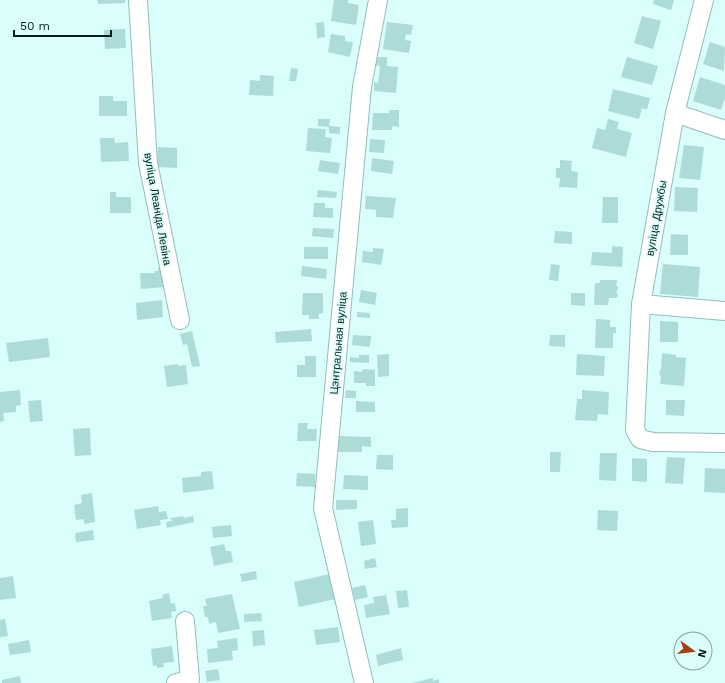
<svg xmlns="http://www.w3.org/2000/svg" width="725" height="683" viewBox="0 0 725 683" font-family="'Work Sans',sans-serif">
<rect width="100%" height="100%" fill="#d9fefb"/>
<!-- building -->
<g fill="#addbd8">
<polygon points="97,0 125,0 125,3 98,4"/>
<polygon points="334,0 348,0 348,3 359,5 356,25 331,21"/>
<polygon points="654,0 674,0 671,10 653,4"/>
<polygon points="642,16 661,21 653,49 634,43"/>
<polygon points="324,22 325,37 317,38 316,23"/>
<polygon points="387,22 413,25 411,35 406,34 405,40 411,41 409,53 383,49"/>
<polygon points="125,29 126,48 105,49 104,30"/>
<polygon points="331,34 345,36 345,41 353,42 350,57 328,52"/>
<polygon points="710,42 725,47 724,71 703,64"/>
<polygon points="375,57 387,57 387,66 398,67 396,93 374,91 374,82 378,83 380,66 374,65"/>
<polygon points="627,57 658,66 652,85 621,77"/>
<polygon points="291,68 298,69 296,81 289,81"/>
<polygon points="260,75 274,76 273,96 249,95 250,80 260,81"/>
<polygon points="700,77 725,85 725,98 721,110 693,101"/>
<polygon points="613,89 650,98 647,110 642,108 639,119 608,111"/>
<polygon points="99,96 113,96 113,101 127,101 127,116 99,116"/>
<polygon points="389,110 399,110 399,127 392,126 392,130 372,130 373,113 389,113"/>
<polygon points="318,119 330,119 329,127 318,126"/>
<polygon points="608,119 619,122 617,129 632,133 626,157 592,148 597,128 605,130"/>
<polygon points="329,126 340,127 340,134 329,133"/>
<polygon points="308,128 326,129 325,137 332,138 330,153 306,151"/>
<polygon points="100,138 114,138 115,143 128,142 129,161 101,162"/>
<polygon points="370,139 385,140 384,153 369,152"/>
<polygon points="684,145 704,147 700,180 679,178"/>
<polygon points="158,147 177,148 177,168 157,167"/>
<polygon points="372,158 394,161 392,174 371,171"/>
<polygon points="320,160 340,163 338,174 318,171"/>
<polygon points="560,160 572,161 571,171 578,172 577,188 559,187 560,178 556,178 556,168 560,168"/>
<polygon points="675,187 698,188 697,212 674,211"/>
<polygon points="318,190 337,192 336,198 317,197"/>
<polygon points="110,192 116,192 116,197 131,197 131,213 110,213"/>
<polygon points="366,196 396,198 393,218 376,217 376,210 365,209"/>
<polygon points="603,197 618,197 618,223 602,223"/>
<polygon points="314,203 325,203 325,208 333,208 333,218 313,217"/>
<polygon points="313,228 334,229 333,238 312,236"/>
<polygon points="555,231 572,232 572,244 554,243"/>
<polygon points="671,234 688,235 688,255 670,255"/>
<polygon points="612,246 623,247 622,267 591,265 592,252 612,253"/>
<rect x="304" y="247" width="24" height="12"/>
<polygon points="373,248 384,249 381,265 362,262 363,251 373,252"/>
<polygon points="551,264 560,265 558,281 549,280"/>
<polygon points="663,264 700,267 698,297 660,294"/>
<polygon points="302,266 327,269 326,279 301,276"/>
<polygon points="163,267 165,287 141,289 140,273 155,273 154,271 158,271 158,268"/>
<polygon points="600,280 617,280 616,286 618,286 618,291 616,290 618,296 616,298 609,298 608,305 594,305 595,283 600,283"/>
<polygon points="361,290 377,293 375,305 359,302"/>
<polygon points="303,293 323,293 323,313 318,314 319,319 309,319 309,315 302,315"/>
<polygon points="571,293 585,293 585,306 571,305"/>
<polygon points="162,300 163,317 137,320 136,303"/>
<polygon points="357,312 370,313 370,318 357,317"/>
<polygon points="596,319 610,320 610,327 616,327 616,333 613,333 613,348 595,348"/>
<polygon points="660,321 678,322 678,342 660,342"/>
<polygon points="311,329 312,341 276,343 275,332"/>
<polygon points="192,331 200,366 192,367 187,344 183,345 180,334"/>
<polygon points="353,335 371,336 370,347 352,345"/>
<polygon points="550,335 565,335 565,347 549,346"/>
<polygon points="48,338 50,357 9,362 6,343"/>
<polygon points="662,353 676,355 676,357 686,358 684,386 660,384 661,377 659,373 661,369"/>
<polygon points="389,354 389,376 378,377 377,355"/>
<polygon points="577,354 605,356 604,376 576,375"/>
<polygon points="359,355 369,355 369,363 350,362 350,357 359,358"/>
<polygon points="305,356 316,356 316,377 297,377 297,365 305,365"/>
<polygon points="178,364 178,366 186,365 188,384 167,387 164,366"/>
<polygon points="363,369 375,370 375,386 366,386 366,383 354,383 354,371 362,372"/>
<polygon points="20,390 21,405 16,406 16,412 3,413 4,421 0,422 0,392"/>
<polygon points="346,390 356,391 356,398 345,398"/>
<polygon points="582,390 609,392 608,415 598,414 597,421 575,420 577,399 582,399"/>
<polygon points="41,400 43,421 30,422 28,401"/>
<polygon points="666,400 685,400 684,416 666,415"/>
<polygon points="356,401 375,402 375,412 356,412"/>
<polygon points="298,423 308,423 307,429 317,429 316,441 297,441"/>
<polygon points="90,428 91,455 75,456 73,429"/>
<polygon points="339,436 371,437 371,447 362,446 362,452 338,452"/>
<polygon points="550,452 561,452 560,472 550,472"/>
<polygon points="600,453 617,453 616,481 599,480"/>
<polygon points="377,455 393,455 393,470 376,469"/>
<polygon points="667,457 685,458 683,484 665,483"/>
<polygon points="632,458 647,459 647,482 632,481"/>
<polygon points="705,468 725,469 725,493 704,492"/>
<polygon points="212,471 214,489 183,493 182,478 201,476 201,472"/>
<polygon points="297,473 315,474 315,487 296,486"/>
<polygon points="344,475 368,476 368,490 343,489"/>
<polygon points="92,493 95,522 84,524 84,519 76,520 74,505 82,503 81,495"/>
<polygon points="336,500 357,500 357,509 336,510"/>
<polygon points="158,506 159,512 166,511 168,519 160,520 161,525 137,529 134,510"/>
<polygon points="408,508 408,527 392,528 391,520 396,520 396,509"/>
<polygon points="598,510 618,511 617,531 597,530"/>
<polygon points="183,516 184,518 193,516 194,522 167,528 166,522 172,521 171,518"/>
<polygon points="373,520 376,544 361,546 358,522"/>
<polygon points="231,525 232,536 213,538 212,527"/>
<polygon points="93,530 94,540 76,542 75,533"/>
<polygon points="224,544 226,551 231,551 233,562 214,566 210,547"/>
<polygon points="375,558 377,567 365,569 364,561"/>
<polygon points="256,571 257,579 242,582 240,574"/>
<polygon points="330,574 336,599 299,607 294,582"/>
<polygon points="13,576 16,598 0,600 0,578"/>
<polygon points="365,585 368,597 355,600 352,588"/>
<polygon points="407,590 409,607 398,608 396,591"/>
<polygon points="169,593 171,604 175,603 176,611 171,612 172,618 152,621 149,601 163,598 162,595"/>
<polygon points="232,594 240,629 218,633 216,622 209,624 208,617 205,617 203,606 207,606 205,599"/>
<polygon points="386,595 390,614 366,618 364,605 374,603 373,597"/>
<polygon points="261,613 262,621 244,622 244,614"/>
<polygon points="5,619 8,636 0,637 0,620"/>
<polygon points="338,627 340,642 316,645 314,630"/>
<polygon points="264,630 265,645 253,646 252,631"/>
<polygon points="237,638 238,650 232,651 233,660 208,663 207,649 218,648 217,641"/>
<polygon points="29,640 31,652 10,655 8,644"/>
<polygon points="172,646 174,662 163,663 164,667 157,668 157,665 153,666 151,649"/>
<polygon points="401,648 403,660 378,666 376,655"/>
<polygon points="218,669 220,680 207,682 205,671"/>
<polygon points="20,676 21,683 2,683 2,680"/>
<polygon points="433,678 433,681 439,679 439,683 412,683"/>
</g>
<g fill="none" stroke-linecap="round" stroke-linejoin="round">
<!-- minor casing -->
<g stroke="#91bebb" stroke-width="20">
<g id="minor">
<polyline points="138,0 148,163 180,320"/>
<polyline points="704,0 675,113 641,304 635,430 640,439 653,442 725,443"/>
<polyline points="675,113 725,130"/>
<polyline points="641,304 725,311"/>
<polyline points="176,683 190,680 185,621"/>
<polyline points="364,683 323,508 362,87 378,0"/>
</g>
</g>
<!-- minor -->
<use href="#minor" stroke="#fff" stroke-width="18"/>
</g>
<g text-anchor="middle" stroke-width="3.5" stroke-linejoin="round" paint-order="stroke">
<!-- street labels -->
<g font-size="11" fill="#081a19" stroke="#d9fefb">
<text transform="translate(158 209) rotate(80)" y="4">вуліца Леаніда Левіна</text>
<text transform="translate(656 218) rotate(-80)" y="4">вуліца Дружбы</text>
<text transform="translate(338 343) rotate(-85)" y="4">Цэнтральная вуліца</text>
</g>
</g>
<!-- north arrow -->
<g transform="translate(693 651) rotate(105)"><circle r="19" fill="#d9fefb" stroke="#85a3a1"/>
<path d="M0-3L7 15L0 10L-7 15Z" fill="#a43f11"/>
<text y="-6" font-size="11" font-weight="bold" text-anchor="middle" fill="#081a19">N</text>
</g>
<!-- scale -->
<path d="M14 30v6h97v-6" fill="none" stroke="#081a19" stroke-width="2"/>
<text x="20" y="30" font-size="12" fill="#081a19" stroke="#d9fefb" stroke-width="3" paint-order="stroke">50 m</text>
</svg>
